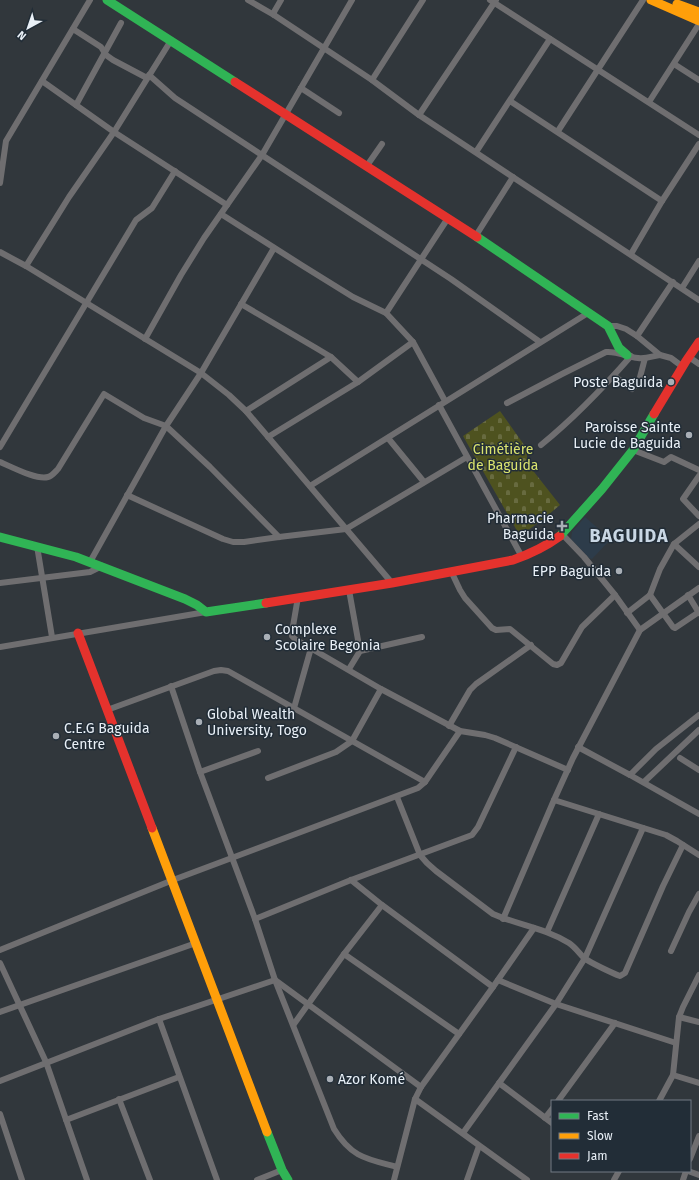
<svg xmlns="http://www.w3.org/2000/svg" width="699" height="1180" viewBox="0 0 699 1180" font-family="'Fira Sans',sans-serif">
<defs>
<pattern id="cemetery-stones" width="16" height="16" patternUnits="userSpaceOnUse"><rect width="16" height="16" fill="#4e521f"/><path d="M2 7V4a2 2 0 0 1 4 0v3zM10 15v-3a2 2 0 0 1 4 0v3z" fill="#686b40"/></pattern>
</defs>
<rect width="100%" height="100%" fill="#31373c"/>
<!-- built -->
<polygon fill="#2d3c4a" points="585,517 609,538 609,541 592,559 589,558 571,539 572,532"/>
<!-- cemetery -->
<polygon fill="url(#cemetery-stones)" points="500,411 527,449 527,463 560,505 542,520 520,536 463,436"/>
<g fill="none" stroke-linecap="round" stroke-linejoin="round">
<!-- street -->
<g stroke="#6f6e70" stroke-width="6">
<polyline points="248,0 274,15 372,80 419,115 699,300"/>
<polyline points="490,0 699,135"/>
<polyline points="274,15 274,12 281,0"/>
<polyline points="73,29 101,47 106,55 113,60 147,78"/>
<polyline points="674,64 699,80"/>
<polyline points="149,75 175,98 451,279 540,342"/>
<polyline points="372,80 423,0"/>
<polyline points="42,81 114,132 227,205"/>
<polyline points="301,88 339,113"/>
<polyline points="510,101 662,201"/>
<polyline points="649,102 699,24"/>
<polyline points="76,105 121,23"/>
<polyline points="419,115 496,0"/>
<polyline points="558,131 643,0"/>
<polyline points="476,152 550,39"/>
<polyline points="366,167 382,144"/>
<polyline points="0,183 6,141 90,0"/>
<polyline points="221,214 303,266 353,297 386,313 413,342 445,401"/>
<polyline points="475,237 513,177"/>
<polyline points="0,252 26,266 201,373 229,395 246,411 392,583"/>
<polyline points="631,254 662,201 699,144"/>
<polyline points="26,266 69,197 114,132 170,42"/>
<polyline points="682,288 699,261"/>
<polyline points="241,304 316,348 331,357 358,382"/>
<polyline points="386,313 448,218"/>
<polyline points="608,326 617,326 626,329 637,336 660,355 671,358 683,367"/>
<polyline points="637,336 673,282"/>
<polyline points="145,339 181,275 204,238 262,155 352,0"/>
<polyline points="689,357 699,364"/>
<polyline points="614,376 632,389 639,381 645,358"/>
<path d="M 507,403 L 562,374 L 606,352 C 618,351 627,357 638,358 C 646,359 653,356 660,355"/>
<polyline points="439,405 522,557"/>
<polyline points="246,411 331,357"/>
<polyline points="268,437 358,382 413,342"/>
<polyline points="388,438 424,482"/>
<path d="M 541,445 C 573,419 603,388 631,356"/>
<polyline points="0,447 136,220 152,208 175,171"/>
<polyline points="633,450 664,462 671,457 699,470"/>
<path d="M 0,462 C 12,467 36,480 48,477 C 52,476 55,472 58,469 L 104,394 L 144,418 L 166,426 L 210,467 L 279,537"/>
<polyline points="699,476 683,499 699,516"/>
<polyline points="310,486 588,313"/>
<polyline points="127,495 223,539 233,542 244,542 279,537 346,529 467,457"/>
<polyline points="562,534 584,557 615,595 640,630"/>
<polyline points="674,544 699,567"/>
<polyline points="37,546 52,637"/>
<polyline points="90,562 166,426 201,373 274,248"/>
<polyline points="451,571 460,590 465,598 492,628 496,630 510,629 553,664 557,665 561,663 582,627 615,595"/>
<polyline points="0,583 90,572 102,566"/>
<polyline points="349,590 360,651"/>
<polyline points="650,595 673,627 675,628 699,612"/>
<polyline points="688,595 699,613"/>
<polyline points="298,597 292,632 292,636 295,639 381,689 460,731 485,735 495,738 568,770"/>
<polyline points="627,613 650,595 660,569 674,544 699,524"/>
<polyline points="0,647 206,612"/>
<polyline points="349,669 360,651 422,637"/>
<path d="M 171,686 L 200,772 L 255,919 L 275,980 L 334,1129 C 352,1158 367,1159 397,1167"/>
<polyline points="294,708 311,648"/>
<polyline points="107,710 214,671 221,670 228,671 425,782"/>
<polyline points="449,726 470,690 476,684 531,645"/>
<polyline points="578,747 630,775 656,749 699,715"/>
<polyline points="680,758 699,770"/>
<polyline points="200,772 258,751"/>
<polyline points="630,775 699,814"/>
<polyline points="268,778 336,752 352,741 381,689"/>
<polyline points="644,782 699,730"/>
<path d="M 397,797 L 420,855 L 427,863 L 436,871 L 493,914 C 518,925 545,928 569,943 C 575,947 579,953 584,958 C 591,963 612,973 620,976 L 625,973 L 663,886 L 683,845"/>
<polyline points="554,800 666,835 677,841 699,855"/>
<polyline points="351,880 382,905 493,987"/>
<polyline points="255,919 351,880 472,835 478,827 516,747"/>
<polyline points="503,919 554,800 573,758 640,630 699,588"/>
<polyline points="547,932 599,814"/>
<polyline points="0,950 173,880 418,788 425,782 460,731"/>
<polyline points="671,951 689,912 699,894"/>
<polyline points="344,954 459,1034"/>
<polyline points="0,963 46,1062 87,1180"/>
<polyline points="498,980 556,1004 676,1043"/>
<polyline points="0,1012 196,943"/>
<polyline points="679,1017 699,1022"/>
<polyline points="159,1019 217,1180"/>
<polyline points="294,1024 344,954 382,905"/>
<polyline points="673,1075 699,1083"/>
<polyline points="0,1081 159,1019 275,980 421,1087"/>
<polyline points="499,1083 552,1123"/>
<polyline points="119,1099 150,1180"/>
<polyline points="415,1099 527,1180"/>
<polyline points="558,1101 615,1023"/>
<polyline points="659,1101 673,1075 679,1017 683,1007 699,975"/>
<polyline points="0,1114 22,1180"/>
<polyline points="545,1118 552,1109"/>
<polyline points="66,1120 179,1077"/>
<polyline points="463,1133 556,1004 585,958 643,828"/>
<polyline points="690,1159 699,1136"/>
<polyline points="688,1171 699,1175"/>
<polyline points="257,1180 282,1170"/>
<polyline points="394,1180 415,1099 421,1087 493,987 534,928"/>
<polyline points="467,1180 479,1146"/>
<polyline points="614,1180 619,1171"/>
<polyline points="683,1180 686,1171"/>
</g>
<!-- fast -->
<g stroke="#30b455" stroke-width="9">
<polyline points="107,0 235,82"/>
<polyline points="477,237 608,326 619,348 627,355"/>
<polyline points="560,536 602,489 633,450 654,414"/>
<polyline points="0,537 76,557 185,599 197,605 206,612 266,603"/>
<polyline points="267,1132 282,1170 288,1180"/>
</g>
<!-- slow -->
<g stroke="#ff9f0a" stroke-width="9">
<polyline points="651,0 699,21"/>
<polyline points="677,4 699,12"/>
<polyline points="152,828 267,1132"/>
</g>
<!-- jam -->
<g stroke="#e5322d" stroke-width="9">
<polyline points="235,82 477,237"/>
<polyline points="654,414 686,361 699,342"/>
<path d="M 266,603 L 392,583 L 513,560 C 530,554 545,547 560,536"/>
<polyline points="78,633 152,828"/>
</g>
</g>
<!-- markers -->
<g fill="#a9afb6" stroke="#222d37" stroke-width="1.5">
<circle cx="671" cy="382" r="4"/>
<circle cx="689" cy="435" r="4"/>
<path d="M560 520h4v4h4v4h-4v4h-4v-4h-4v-4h4z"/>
<circle cx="619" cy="571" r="4"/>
<circle cx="267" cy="637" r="4"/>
<circle cx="199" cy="722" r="4"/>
<circle cx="56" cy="736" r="4"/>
<circle cx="330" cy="1079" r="4"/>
</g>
<g text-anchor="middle" stroke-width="3" stroke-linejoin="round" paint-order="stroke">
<!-- poi labels -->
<g font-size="14" fill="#e9f0f7" stroke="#222d37" text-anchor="end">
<text x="663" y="387">Poste Baguida</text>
<text x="681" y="432">Paroisse Sainte<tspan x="681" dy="16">Lucie de Baguida</tspan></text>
<text x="554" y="523">Pharmacie<tspan x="554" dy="16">Baguida</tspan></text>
<text x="611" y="576">EPP Baguida</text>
<text x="275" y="634" text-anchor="start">Complexe<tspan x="275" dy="16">Scolaire Begonia</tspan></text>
<text x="207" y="719" text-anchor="start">Global Wealth<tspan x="207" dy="16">University, Togo</tspan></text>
<text x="64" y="733" text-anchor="start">C.E.G Baguida<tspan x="64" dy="16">Centre</tspan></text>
<text x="338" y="1084" text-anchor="start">Azor Komé</text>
</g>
<!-- park labels -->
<g font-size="14" fill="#dae36e" stroke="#222d37">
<text x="503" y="454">Cimétière<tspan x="503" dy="16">de Baguida</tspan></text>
</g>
<!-- district labels -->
<g font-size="18" font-weight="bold" letter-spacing="1" fill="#c9d7e4" stroke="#222d37">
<text x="629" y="542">BAGUIDA</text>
</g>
</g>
<!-- legend -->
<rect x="551" y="1100" width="140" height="72" fill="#222d37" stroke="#727b84"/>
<rect x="559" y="1113" width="20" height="6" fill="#30b455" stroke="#727b84"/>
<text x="587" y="1120" font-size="12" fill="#e9f0f7">Fast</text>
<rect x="559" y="1133" width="20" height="6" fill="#ff9f0a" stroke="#727b84"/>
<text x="587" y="1140" font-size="12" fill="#e9f0f7">Slow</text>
<rect x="559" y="1153" width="20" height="6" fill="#e5322d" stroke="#727b84"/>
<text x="587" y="1160" font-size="12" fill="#e9f0f7">Jam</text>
<!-- north arrow -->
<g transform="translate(28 28) rotate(220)" stroke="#222d37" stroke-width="3" paint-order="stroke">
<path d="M0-3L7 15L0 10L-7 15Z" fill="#e9f0f7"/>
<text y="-6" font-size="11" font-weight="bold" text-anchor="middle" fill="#e9f0f7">N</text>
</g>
</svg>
